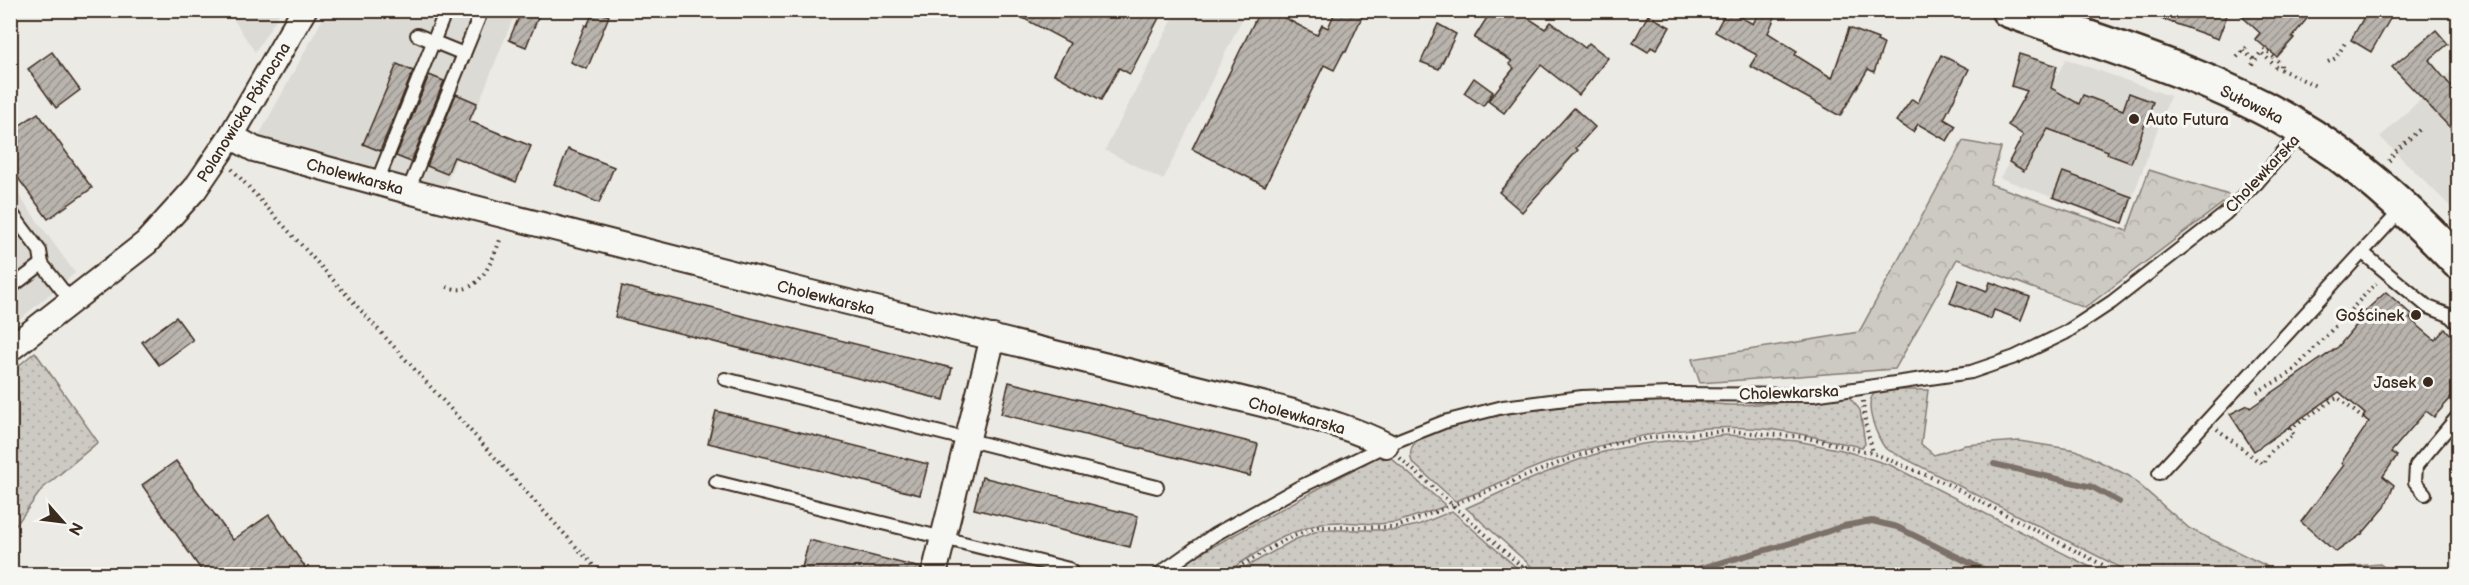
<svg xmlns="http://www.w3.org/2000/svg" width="2469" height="585" viewBox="0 0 2469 585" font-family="'Balsamiq Sans',sans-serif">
<defs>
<pattern id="grass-dots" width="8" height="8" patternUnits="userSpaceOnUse" patternTransform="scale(1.5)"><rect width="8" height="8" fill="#cdcac4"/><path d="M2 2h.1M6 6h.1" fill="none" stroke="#b1aea8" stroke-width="1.8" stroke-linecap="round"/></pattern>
<pattern id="forest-crowns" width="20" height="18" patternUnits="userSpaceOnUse" patternTransform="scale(1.5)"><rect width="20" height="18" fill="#cdcac4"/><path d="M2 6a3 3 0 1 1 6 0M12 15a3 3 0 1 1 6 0" fill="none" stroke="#b1aea8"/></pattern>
<pattern id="building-hatch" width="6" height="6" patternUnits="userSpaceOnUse" patternTransform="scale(1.5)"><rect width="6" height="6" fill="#bab4ae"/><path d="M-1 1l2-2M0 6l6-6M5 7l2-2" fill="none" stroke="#98938d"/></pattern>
</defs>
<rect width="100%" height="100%" fill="#ebeae5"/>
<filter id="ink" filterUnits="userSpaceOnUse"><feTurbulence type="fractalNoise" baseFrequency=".0167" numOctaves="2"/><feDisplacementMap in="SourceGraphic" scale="12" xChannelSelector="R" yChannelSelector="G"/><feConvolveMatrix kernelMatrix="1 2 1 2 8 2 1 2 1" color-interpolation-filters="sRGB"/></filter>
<g filter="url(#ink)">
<!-- built -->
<g fill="#dcdad4">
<polygon points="228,11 281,11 255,52"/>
<polygon points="327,11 516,11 444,189 257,139"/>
<polygon points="1177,11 1246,11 1163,180 1105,150"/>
<polygon points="2066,59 2170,96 2123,223 2000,178"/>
<polygon points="2458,65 2458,214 2380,137"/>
<polygon points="10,183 75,273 12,326 10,324"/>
</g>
<!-- grass -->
<g fill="url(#grass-dots)" stroke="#847a71" stroke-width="1.5">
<polygon points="35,352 98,442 42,489 11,532 11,372"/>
<path d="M 1885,390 L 1928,390 L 1921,444 L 1934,455 L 1965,445 L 2019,441 L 2076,450 L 2129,476 L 2190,529 L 2265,565 L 2274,574 L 2133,574 L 1886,449 C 1878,440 1862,403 1875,393 C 1878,391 1882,391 1885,390 Z"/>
<path d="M 1849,397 L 1860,410 L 1865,444 L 1862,447 C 1840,443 1817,437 1795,433 C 1712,419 1630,433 1552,461 C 1519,472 1488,490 1455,501 L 1412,462 C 1410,456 1410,449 1414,444 C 1438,412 1627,400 1671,400 C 1693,400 1714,406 1735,405 C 1773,404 1811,400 1849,397 Z"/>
<path d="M 1728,435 L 1797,441 L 1842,450 L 1890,465 L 2104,574 L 1540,574 L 1466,508 C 1507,490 1549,469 1593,455 C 1636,442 1683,439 1728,435 Z"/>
<polygon points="1380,455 1391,458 1444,504 1444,507 1397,522 1378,524 1339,522 1321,523 1283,536 1223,574 1167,574 1179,565"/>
<polygon points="1452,511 1524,574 1233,574 1294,540 1320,530 1395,530 1418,525"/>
<polygon points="2380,564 2394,574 2317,574 2322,569"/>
</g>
<!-- forest -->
<polygon fill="url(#forest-crowns)" stroke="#847a71" stroke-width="1.5" points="1963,141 2001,148 1990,184 2127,231 2149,170 2232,196 2085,308 1957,259 1895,369 1700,383 1692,359 1859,332"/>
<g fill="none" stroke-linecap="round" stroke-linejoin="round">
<!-- stream -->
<g stroke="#7c7167" stroke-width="6">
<polyline points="1994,464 2092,487 2119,502"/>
<polyline points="1680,574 1809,538 1843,526 1872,521 1897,527 1992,574"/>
</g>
</g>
<!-- building -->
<g fill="url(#building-hatch)" stroke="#3b2a1e" stroke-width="1.5">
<polygon points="522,10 541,10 526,47 509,40"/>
<polygon points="594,10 609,16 587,69 570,62 585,25 587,26"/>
<polygon points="1008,10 1163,10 1130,74 1119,68 1101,100 1054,74 1070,43"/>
<polygon points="1260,10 1270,10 1317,35 1322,25 1328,28 1336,10 1365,10 1346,52 1344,51 1334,70 1324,65 1265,186 1192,149"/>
<polygon points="1492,10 1516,10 1545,29 1551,22 1585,48 1589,43 1608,58 1579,95 1541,65 1504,113 1488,101 1514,68 1509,64 1512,61 1474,38"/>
<polygon points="1727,10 1753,24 1760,10 1778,10 1768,33 1797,51 1795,55 1832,78 1849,28 1878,39 1877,41 1884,44 1874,72 1868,69 1840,116 1750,66 1757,55 1715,32"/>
<polygon points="2145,10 2229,10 2218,39 2145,13"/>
<polygon points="2235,10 2314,10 2292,37 2294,38 2277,57 2255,39 2260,33"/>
<polygon points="2368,10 2395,10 2371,52 2351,40"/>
<polygon points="1648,15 1670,27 1656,50 1651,47 1648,52 1633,43"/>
<polygon points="1438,24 1456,34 1439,69 1421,62"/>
<polygon points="2436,30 2448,44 2429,60 2451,86 2458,79 2458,136 2392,67"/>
<polygon points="52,52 80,90 56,108 28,69"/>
<polygon points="2019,54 2057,66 2051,88 2079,104 2083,95 2123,110 2129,93 2153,102 2131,163 2107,154 2108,151 2048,129 2024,171 2009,162 2023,135 2008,125 2027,91 2011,86"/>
<polygon points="1941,55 1969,69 1944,119 1956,126 1947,141 1918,124 1913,132 1896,121 1912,99 1918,103"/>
<polygon points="397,64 413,71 380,151 363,144"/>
<polygon points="429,75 444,81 411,162 396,156"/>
<polygon points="1474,78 1493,92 1483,106 1464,93"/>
<polygon points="456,94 477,103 469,121 531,146 516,182 454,157 447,174 427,166"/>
<polygon points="1574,108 1595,127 1576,148 1578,150 1522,212 1499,192"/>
<polygon points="38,113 92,188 48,219 10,167 10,132"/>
<polygon points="568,149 614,167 599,203 554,184"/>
<polygon points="2063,172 2132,197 2123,223 2053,197"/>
<polygon points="1959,280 1987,291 1990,282 2030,297 2021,320 1994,310 1991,319 1950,303"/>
<polygon points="622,286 952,368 944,400 615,317"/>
<polygon points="2386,292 2413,316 2410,319 2435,340 2445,329 2458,341 2458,390 2434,417 2426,411 2391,452 2397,456 2383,476 2394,485 2385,507 2362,534 2336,552 2301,522 2344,465 2341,463 2369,422 2363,417 2365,414 2339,392 2254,451 2230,414 2248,405 2250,408 2338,347 2364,316 2362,314"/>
<polygon points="176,317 193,340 159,365 142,342"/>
<polygon points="1009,382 1258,444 1250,476 1001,414"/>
<polygon points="716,411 928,464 920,495 708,443"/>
<polygon points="176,461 233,540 269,515 310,574 204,574 142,485"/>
<polygon points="982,477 1138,516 1130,547 974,509"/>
<polygon points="809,540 921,568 920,574 811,574 801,572"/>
</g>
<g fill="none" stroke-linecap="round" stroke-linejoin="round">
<!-- lane casing -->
<g stroke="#3b2a1e" stroke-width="16">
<g id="lane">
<polyline points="417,35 464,54"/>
<polyline points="377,182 446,10"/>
<polyline points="408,191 482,10"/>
<polyline points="10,211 40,251 42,264"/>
<polyline points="2363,253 2428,307 2449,315 2458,324"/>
<polyline points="10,288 42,264 71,301"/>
<polyline points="725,379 1157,487"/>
<polyline points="2159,473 2403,208"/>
<polyline points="716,482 1069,569 1073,574"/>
<polyline points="2425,494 2415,482 2416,466 2458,416"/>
<polyline points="1159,574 1214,535 1298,488 1386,445 1444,422 1503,407 1582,397 1670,394 1813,395 1971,372 2015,357 2065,333 2112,302 2225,214 2256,184 2301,131"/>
</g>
</g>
<!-- street casing -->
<g stroke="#3b2a1e" stroke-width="28">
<g id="street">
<path d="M 231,136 L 254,149 L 408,191 L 807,292 L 1282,409 C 1318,419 1353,428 1386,445"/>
<polyline points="10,349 146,243 195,189 231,136 304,10"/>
<polyline points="934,574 993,337"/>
</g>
</g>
<!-- secondary casing -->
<g stroke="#3b2a1e" stroke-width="38">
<path id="secondary" d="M 2008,10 C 2103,44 2203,72 2291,123 C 2354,159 2408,210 2458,262"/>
</g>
<!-- path -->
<g stroke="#3b2a1e" stroke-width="4" stroke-dasharray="1.5 4.5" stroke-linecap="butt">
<polyline points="2264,48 2281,64 2281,69"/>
<polyline points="2243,51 2255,60"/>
<polyline points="2237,57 2247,47"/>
<polyline points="2328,62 2336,58 2345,43"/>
<polyline points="2252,65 2261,52 2276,67 2318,87"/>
<polyline points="2389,161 2394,153 2420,129"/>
<polyline points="232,169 601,574"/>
<path d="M 447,287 C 451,288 458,290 462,289 C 483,287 495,254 501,237"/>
<polyline points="2257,392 2291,373 2376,283"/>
<polyline points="1863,401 1865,423 1873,452"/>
<polyline points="2217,429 2262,464 2273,449 2294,435 2290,429 2337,397 2365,420"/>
<polyline points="1400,458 1530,574"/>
<polyline points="1227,574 1286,539 1318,527 1397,527 1569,459 1616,443 1657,437 1728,431 1803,437 1873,453 1947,484 2120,574"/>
</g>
<!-- lane -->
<use href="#lane" stroke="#f6f6f2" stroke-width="12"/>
<!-- street -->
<use href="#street" stroke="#f6f6f2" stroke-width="24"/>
<!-- secondary -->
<use href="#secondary" stroke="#f6f6f2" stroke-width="33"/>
</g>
</g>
<!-- markers -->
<g fill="#3b2a1e" stroke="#f6f6f2" stroke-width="2">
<circle cx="2134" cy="119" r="6"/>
<circle cx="2416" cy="315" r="6"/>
<circle cx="2428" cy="382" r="6"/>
</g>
<g text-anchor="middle" stroke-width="6" stroke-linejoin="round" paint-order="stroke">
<!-- street labels -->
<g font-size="16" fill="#3b2a1e" stroke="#f6f6f2">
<text transform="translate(2252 104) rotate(26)" y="6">Sułowska</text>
<text transform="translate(243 112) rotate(-58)" y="6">Polanowicka Północna</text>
<text transform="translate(2262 173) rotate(-47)" y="6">Cholewkarska</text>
<text transform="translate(355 176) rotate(15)" y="6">Cholewkarska</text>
<text transform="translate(826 297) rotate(14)" y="6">Cholewkarska</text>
<text transform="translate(1789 392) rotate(-2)" y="6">Cholewkarska</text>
<text transform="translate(1297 415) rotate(16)" y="6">Cholewkarska</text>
</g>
<!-- poi labels -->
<g font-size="16" fill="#3b2a1e" stroke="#f6f6f2" text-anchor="end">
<text x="2146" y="125" text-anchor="start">Auto Futura</text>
<text x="2404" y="321">Gościnek</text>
<text x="2416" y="388">Jasek</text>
</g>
</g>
<!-- margin -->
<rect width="2469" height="585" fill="none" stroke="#f6f6f2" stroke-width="36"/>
<rect x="18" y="18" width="2433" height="549" fill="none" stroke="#3b2a1e" stroke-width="2" filter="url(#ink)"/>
<!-- north arrow -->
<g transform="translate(63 522) rotate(118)" stroke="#f6f6f2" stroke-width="4.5" paint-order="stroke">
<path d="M0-4.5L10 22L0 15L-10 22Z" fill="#3b2a1e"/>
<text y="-9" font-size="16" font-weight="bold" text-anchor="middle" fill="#3b2a1e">N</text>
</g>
</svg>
